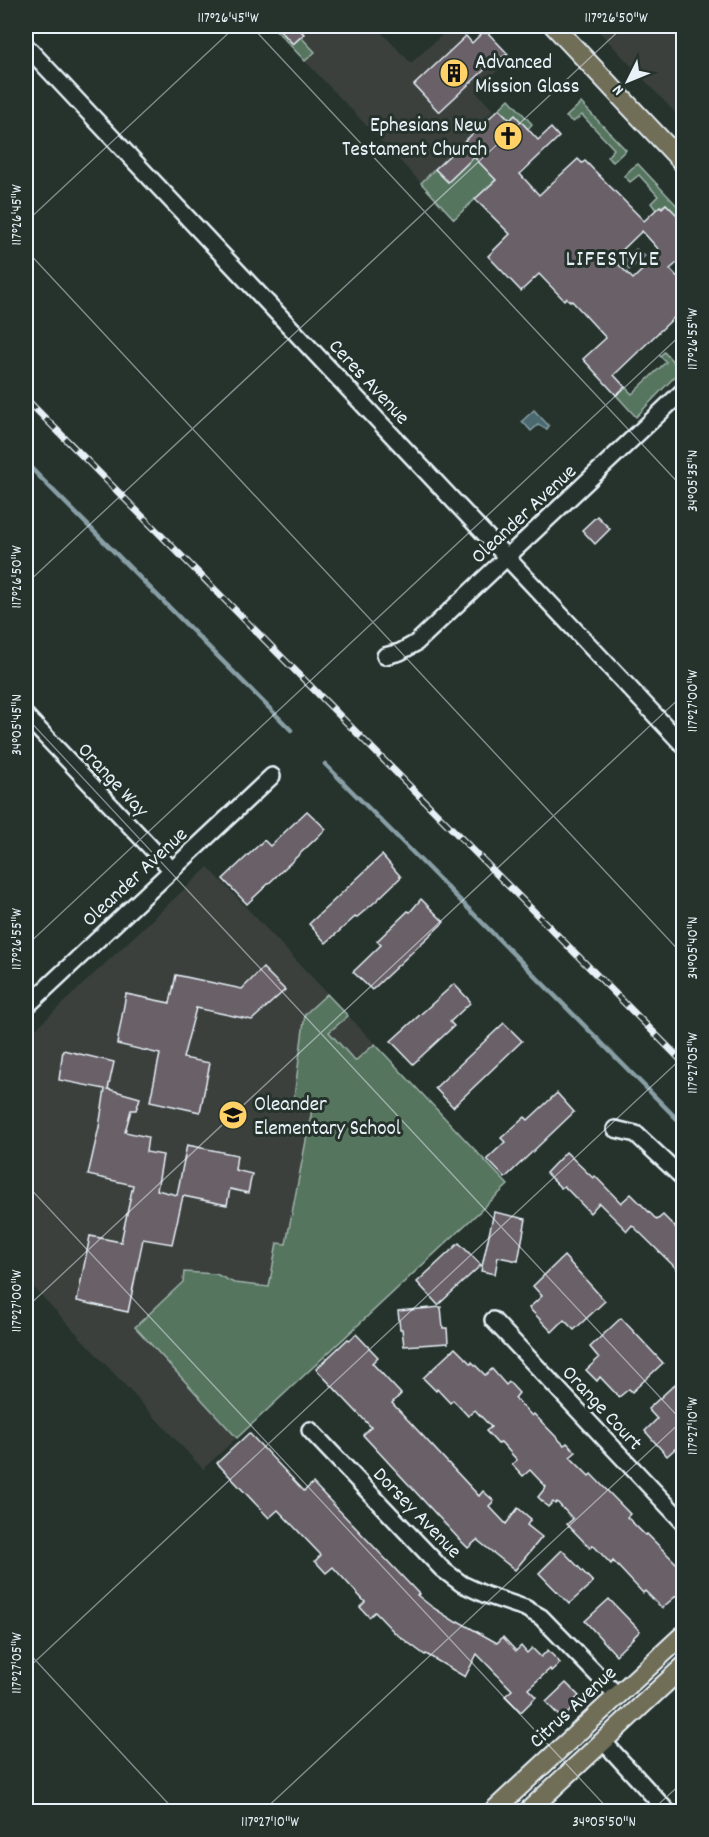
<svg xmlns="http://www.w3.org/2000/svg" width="709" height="1837" viewBox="0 0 709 1837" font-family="Dekko,sans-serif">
<rect width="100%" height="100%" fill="#26332d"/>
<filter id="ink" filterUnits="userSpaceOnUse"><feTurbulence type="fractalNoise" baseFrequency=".0167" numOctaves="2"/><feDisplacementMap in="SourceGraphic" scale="12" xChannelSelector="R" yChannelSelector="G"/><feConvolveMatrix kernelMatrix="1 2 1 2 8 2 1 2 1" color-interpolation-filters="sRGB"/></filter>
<g filter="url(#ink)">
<!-- built -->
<g fill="#3a403e">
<polygon points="272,26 375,26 411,63 452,26 455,26 498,70 476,92 493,110 465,140 421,183"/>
<polygon points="594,26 683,26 683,121"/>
<polygon points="208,867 508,1185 203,1469 26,1279 26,1038"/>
</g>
<!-- green -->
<g fill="#56755e" stroke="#9fb3ab" stroke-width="1.5">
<polygon points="272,26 276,26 293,44 301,37 315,52 305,61"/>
<polygon points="509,99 532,124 528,129 515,116 510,120 499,109"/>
<polygon points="581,103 626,150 613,162 607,157 614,149 582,115 573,122 566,117"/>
<polygon points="474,157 518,159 454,219 421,183 435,169 448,182"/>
<polygon points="638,164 683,212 683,222 666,204 656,210 651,203 658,196 639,175 630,182 624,176 632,168"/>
<polygon points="664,352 681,370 636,417 616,395 625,387 632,394 666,362 660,356"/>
<polygon points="327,994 348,1016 329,1032 355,1061 375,1044 508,1185 237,1438 135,1327 183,1282 184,1272 216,1274 234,1283 269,1287 277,1243 286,1244 312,1110 293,1105 305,1014"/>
</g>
<!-- water -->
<g fill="#496870" stroke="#899fa6" stroke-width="1.5">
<polygon points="636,249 645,256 644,257 629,270 623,261"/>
<polygon points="534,410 549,426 547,429 538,425 531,431 522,421"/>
</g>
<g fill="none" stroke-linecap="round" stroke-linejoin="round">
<!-- stream -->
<g stroke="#899fa6" stroke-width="4.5">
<polyline points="26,463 291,730"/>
<polyline points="325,764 684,1126"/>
</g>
</g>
<!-- building -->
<g fill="#696067" stroke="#e8f1f8" stroke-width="1.5" fill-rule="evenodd">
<polygon points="276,26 296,26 304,34 293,44"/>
<polygon points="482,33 488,33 508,54 494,61 439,112 414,85 466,36 472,43"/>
<path d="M 499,109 L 510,120 L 515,115 L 538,140 L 551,128 L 559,137 L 520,174 L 539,195 L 578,159 L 582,163 L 585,161 L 644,221 L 660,206 L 662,208 L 666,204 L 684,222 L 684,257 L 670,269 L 684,284 L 684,308 L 614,375 L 625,387 L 616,395 L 583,359 L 606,338 L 572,301 L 571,302 L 566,298 L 564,300 L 539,274 L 521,291 L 488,256 L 510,234 L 475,199 L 496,180 L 474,157 L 448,182 L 435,169 ZM 642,231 L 661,252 L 633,279 L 613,259 Z"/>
<polygon points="597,516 610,529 595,544 582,530"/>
<polygon points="307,811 326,829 247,904 223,879 264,840 270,846"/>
<polygon points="382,855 401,877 375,902 356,918 355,917 326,943 309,924"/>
<polygon points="421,899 444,922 372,990 353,972 381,945 377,941 408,911 410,912"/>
<polygon points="263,968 285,990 252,1020 196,1008 183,1058 210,1063 200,1112 150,1101 160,1054 117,1044 126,994 170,1003 176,975 242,989"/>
<polygon points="454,984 470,1001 470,1003 450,1022 454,1026 413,1064 391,1041"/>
<polygon points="504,1023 522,1041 453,1107 435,1088"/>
<polygon points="63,1050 114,1062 108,1089 140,1098 136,1110 131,1110 125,1132 148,1137 146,1152 163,1155 157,1190 177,1195 187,1145 237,1155 235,1170 252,1174 248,1193 230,1189 227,1205 183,1196 172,1244 143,1239 128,1312 77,1301 90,1236 121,1242 133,1185 88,1175 99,1127 105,1089 59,1080"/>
<polygon points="557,1093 574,1112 505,1178 487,1159 505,1142 501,1138 525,1117 528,1120"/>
<polygon points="566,1152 593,1178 595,1176 621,1203 631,1194 657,1220 663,1215 684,1236 684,1276 632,1225 627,1231 599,1203 590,1213 564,1186 561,1188 546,1173"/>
<polygon points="494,1212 526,1219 518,1261 498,1257 495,1274 481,1271"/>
<polygon points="459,1243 481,1265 438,1305 417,1282"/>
<polygon points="564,1256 605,1301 574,1330 564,1320 552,1332 529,1308 542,1296 533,1286"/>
<polygon points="441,1307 443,1328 447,1328 448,1343 404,1346 402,1329 400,1329 398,1311"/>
<polygon points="621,1318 663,1363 632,1392 629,1389 619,1397 600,1377 597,1381 586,1370 599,1358 590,1347"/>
<polygon points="356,1334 378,1357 372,1363 401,1394 392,1403 479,1496 483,1491 494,1501 489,1506 506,1524 518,1508 531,1519 527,1525 542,1537 515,1570 477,1540 468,1548 459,1539 363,1435 371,1427 316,1369 348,1339 350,1340"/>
<polygon points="455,1348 471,1364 472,1362 485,1375 492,1369 506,1385 509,1382 519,1393 515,1398 532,1416 534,1414 564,1445 567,1443 576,1452 570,1457 589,1476 591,1474 630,1514 627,1517 645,1535 647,1534 684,1571 684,1589 662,1608 645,1591 643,1593 613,1561 611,1564 593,1545 590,1548 567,1524 573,1519 557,1502 555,1504 553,1502 548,1507 538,1497 546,1487 530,1470 523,1476 512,1464 517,1460 501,1442 498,1444 486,1431 491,1427 475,1410 468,1416 453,1400 450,1403 437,1389 436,1391 423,1378"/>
<polygon points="684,1376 684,1441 667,1456 645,1431 657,1419 648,1409"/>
<polygon points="249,1433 304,1491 313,1483 419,1594 417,1595 432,1607 457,1623 458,1621 497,1643 503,1637 516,1651 521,1646 527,1653 532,1648 541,1657 548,1650 560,1663 551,1671 550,1669 528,1689 536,1697 521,1712 505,1696 512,1690 477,1654 465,1677 426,1654 425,1655 395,1633 375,1612 369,1617 360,1607 365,1602 333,1567 326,1573 315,1561 321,1555 278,1510 269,1518 217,1463"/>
<polygon points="562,1550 593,1582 569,1604 539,1573"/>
<polygon points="609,1599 640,1631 616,1655 585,1621"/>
<polygon points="566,1683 579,1696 574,1701 577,1704 562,1719 546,1702"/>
</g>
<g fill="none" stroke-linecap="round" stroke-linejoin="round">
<!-- minor casing -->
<g stroke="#e8f1f8" stroke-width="20">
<g id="minor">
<polyline points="26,46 684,746"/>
<polyline points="385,656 400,652 416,643 684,390"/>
<polyline points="26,716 172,870"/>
<polyline points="26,1007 272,776"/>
<polyline points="615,1129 636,1134 684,1179"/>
<polyline points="493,1320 684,1523"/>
<polyline points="310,1430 442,1569 462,1584 486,1595 525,1608 541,1617 617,1695"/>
<polyline points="603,1741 668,1812"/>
</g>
</g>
<!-- major casing -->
<g stroke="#e8f1f8" stroke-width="22">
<g id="major">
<polyline points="554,26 684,164"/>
<polyline points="492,1812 684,1634"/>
<polyline points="527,1812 684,1666"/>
</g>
</g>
<!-- minor -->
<use href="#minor" stroke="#26332d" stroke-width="15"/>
<!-- major -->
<use href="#major" stroke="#716e59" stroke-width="18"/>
<!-- rail casing -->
<g stroke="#e8f1f8" stroke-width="7">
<polyline id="rail" points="26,399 684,1063"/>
</g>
<!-- rail -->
<use href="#rail" stroke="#26332d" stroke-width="4.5" stroke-dasharray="14" stroke-linecap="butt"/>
</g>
</g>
<!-- ticks -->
<path fill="none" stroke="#e8f1f8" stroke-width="1.5" stroke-opacity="0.45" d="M 251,26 L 684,489M 26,222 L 236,26M 26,250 L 684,956M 26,584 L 624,26M 26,717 L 684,1423M 26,946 L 684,332M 26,1184 L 611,1812M 26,1308 L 684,694M 26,1650 L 176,1812M 26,1670 L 684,1056M 262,1812 L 684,1419M 650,1812 L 684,1781"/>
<!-- icons -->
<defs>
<g id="building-disc" transform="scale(1.5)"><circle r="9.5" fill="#ffd166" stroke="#26332d"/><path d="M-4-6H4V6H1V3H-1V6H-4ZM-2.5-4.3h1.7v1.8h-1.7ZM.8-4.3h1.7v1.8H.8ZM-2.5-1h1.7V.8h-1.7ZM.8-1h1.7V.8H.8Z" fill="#111"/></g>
<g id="church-disc" transform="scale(1.5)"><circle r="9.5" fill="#ffd166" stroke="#26332d"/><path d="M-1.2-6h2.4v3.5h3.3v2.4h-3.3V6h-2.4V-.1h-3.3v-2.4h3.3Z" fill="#111"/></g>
<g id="school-disc" transform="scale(1.5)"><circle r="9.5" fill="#ffd166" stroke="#26332d"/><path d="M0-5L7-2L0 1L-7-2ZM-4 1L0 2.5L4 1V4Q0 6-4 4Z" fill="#111"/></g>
</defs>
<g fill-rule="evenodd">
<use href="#building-disc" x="454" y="73"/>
<use href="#church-disc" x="508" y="136"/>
<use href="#school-disc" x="233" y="1115"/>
</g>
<g text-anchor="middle" stroke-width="6" stroke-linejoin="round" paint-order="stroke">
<!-- poi labels -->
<g font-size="21" fill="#e8f1f8" stroke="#26332d" text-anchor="start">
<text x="475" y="68">Advanced<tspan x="475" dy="24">Mission Glass</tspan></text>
<text x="487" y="131" text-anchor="end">Ephesians New<tspan x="487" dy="24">Testament Church</tspan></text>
<text x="254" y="1110">Oleander<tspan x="254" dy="24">Elementary School</tspan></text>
</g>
<!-- street labels -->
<g font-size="21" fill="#e8f1f8" stroke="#26332d">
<text transform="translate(370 381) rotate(47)" y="7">Ceres Avenue</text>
<text transform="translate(523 513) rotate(-43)" y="7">Oleander Avenue</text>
<text transform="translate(114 779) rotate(47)" y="7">Orange Way</text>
<text transform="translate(134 876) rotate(-43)" y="7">Oleander Avenue</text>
<text transform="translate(603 1407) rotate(47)" y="7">Orange Court</text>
<text transform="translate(418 1512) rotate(46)" y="7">Dorsey Avenue</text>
<text transform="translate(572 1706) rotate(-43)" y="7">Citrus Avenue</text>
</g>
<!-- neighbourhood labels -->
<g font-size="22" letter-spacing="1.5" fill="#e8f1f8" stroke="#26332d">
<text x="613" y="265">LIFESTYLE</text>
</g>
</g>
<!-- margin -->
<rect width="709" height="1837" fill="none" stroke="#26332d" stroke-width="66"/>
<!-- north arrow -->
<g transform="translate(628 81) rotate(227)" stroke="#26332d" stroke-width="4.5" paint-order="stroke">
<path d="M0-4.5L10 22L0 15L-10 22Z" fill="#e8f1f8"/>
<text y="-9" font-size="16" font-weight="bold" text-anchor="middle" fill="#e8f1f8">N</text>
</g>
<rect x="33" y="33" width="643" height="1771" fill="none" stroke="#e8f1f8" stroke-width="2"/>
<g font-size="15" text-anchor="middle" fill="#e8f1f8">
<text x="228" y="22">117°26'45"W</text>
<text x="616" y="22">117°26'50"W</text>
<text transform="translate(16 215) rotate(-90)" y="5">117°26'45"W</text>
<text transform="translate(692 339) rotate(-90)" y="5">117°26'55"W</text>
<text transform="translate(692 481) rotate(-90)" y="5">34°05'35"N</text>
<text transform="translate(16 577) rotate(-90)" y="5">117°26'50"W</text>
<text transform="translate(692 701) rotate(-90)" y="5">117°27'00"W</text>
<text transform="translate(16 725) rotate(-90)" y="5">34°05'45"N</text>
<text transform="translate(16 939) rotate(-90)" y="5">117°26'55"W</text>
<text transform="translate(692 948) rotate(-90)" y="5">34°05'40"N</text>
<text transform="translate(692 1063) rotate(-90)" y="5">117°27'05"W</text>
<text transform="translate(16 1301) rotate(-90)" y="5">117°27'00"W</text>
<text transform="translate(692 1426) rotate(-90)" y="5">117°27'10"W</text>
<text transform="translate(16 1663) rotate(-90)" y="5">117°27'05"W</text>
<text x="270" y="1826">117°27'10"W</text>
<text x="604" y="1826">34°05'50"N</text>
</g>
</svg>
